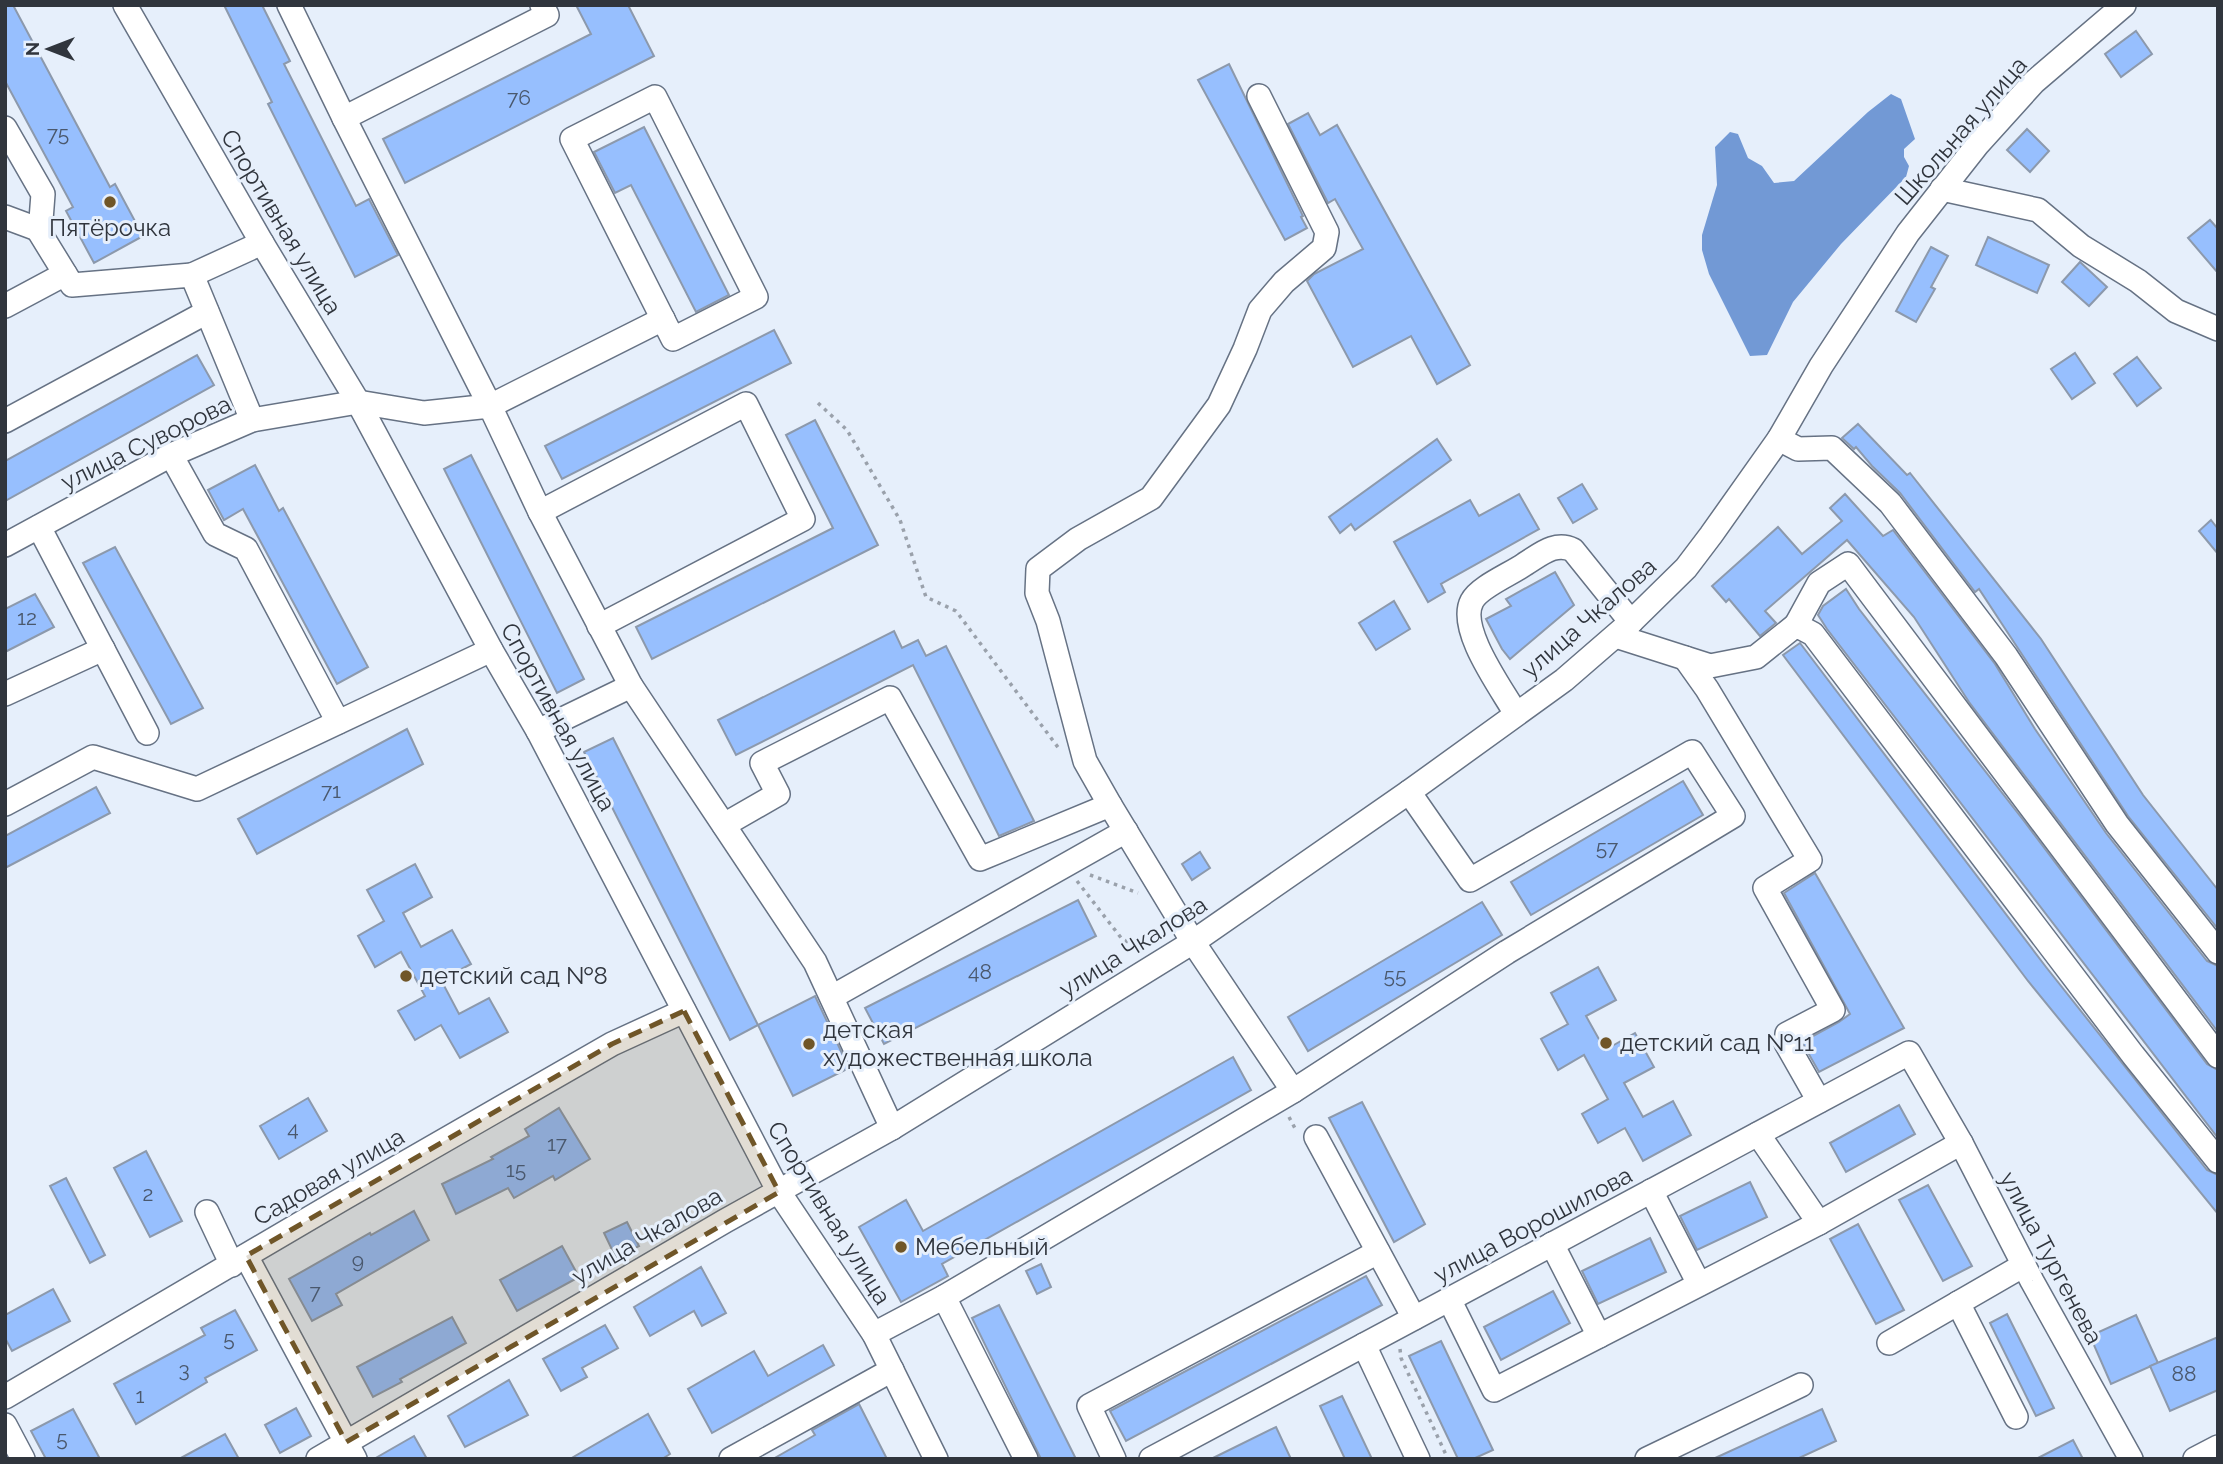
<svg xmlns="http://www.w3.org/2000/svg" width="2223" height="1464" viewBox="0 0 2223 1464" font-family="Raleway,sans-serif">
<rect width="100%" height="100%" fill="#e6effb"/>
<!-- water -->
<polygon fill="#7299d5" points="1891,94 1901,99 1915,139 1904,149 1904,157 1909,166 1906,177 1841,244 1793,302 1767,355 1750,356 1709,274 1702,250 1702,235 1717,185 1715,147 1730,132 1738,134 1748,158 1762,166 1774,183 1794,181 1868,112"/>
<!-- building -->
<g fill="#97bffe" stroke="#8c99ac" stroke-width="2">
<polygon points="5,5 13,5 110,187 115,184 143,236 94,263 66,211 73,207 5,81"/>
<polygon points="224,5 262,5 290,61 284,64 356,206 369,199 398,255 355,277 268,104 272,102"/>
<polygon points="576,5 628,5 654,56 405,183 383,139 591,34"/>
<polygon points="2136,31 2152,54 2121,77 2105,54"/>
<polygon points="1229,64 1303,216 1301,217 1307,228 1285,240 1198,80"/>
<polygon points="1308,113 1320,135 1337,125 1470,365 1437,384 1411,336 1353,367 1307,281 1314,274 1363,249 1335,199 1328,203 1288,124"/>
<polygon points="644,127 729,295 696,312 631,185 615,193 594,152"/>
<polygon points="2027,129 2049,151 2030,172 2007,150"/>
<polygon points="2210,220 2218,229 2218,273 2188,238"/>
<polygon points="1988,237 2049,265 2037,293 1976,265"/>
<polygon points="1931,247 1948,256 1931,287 1935,289 1916,322 1896,311"/>
<polygon points="2080,262 2107,287 2089,306 2062,282"/>
<polygon points="774,330 791,363 562,479 545,446"/>
<polygon points="2075,353 2095,383 2072,399 2051,369"/>
<polygon points="197,355 214,385 5,501 5,461"/>
<polygon points="2137,357 2161,388 2137,406 2114,374"/>
<polygon points="815,420 878,545 652,659 636,627 833,528 786,435"/>
<polygon points="1858,424 1907,475 1910,473 2041,639 2143,795 2218,890 2218,929 2128,816 1979,589 1975,592 1900,493 1872,466 1856,447 1854,449 1842,438"/>
<polygon points="1437,439 1451,460 1355,530 1351,524 1340,533 1329,517"/>
<polygon points="471,455 584,679 557,693 444,469"/>
<polygon points="255,465 279,511 283,508 368,667 337,684 243,509 224,520 208,490"/>
<polygon points="1582,484 1597,509 1573,523 1558,498"/>
<polygon points="1519,494 1539,529 1441,584 1445,592 1428,602 1394,542 1470,500 1479,516"/>
<polygon points="1845,494 1883,536 1893,530 1995,664 2035,729 2106,833 2207,961 2218,966 2218,1032 1969,702 1914,617 1847,540 1765,611 1776,623 1760,636 1729,599 1726,602 1712,586 1778,527 1802,554 1842,521 1830,508"/>
<polygon points="2211,520 2218,529 2218,554 2199,531"/>
<polygon points="115,547 203,708 171,724 83,563"/>
<polygon points="1555,572 1574,605 1510,659 1502,649 1486,619 1511,606 1506,599"/>
<polygon points="1846,589 1859,609 2024,821 2207,1064 2218,1070 2218,1138 1827,629 1818,615 1823,606"/>
<polygon points="35,594 54,627 5,652 5,609"/>
<polygon points="1394,601 1410,629 1376,650 1359,623"/>
<polygon points="894,631 902,648 918,640 926,656 946,646 1034,821 999,836 913,665 736,755 718,720"/>
<polygon points="1800,643 2046,967 2207,1170 2218,1175 2218,1214 2028,981 1783,655"/>
<polygon points="407,729 423,764 257,854 238,819"/>
<polygon points="613,738 758,1025 730,1040 584,752"/>
<polygon points="1683,781 1703,815 1531,915 1511,882"/>
<polygon points="96,787 110,813 5,868 5,836"/>
<polygon points="1200,852 1210,868 1192,880 1182,864"/>
<polygon points="415,864 432,897 403,913 421,947 452,930 471,964 441,980 459,1014 489,998 508,1032 460,1058 441,1025 415,1040 398,1011 425,996 401,952 375,967 358,936 384,921 367,890"/>
<polygon points="1815,873 1904,1028 1819,1072 1802,1042 1839,1022 1850,1014 1784,893"/>
<polygon points="1078,900 1096,936 884,1044 865,1008"/>
<polygon points="1482,902 1502,935 1308,1051 1288,1017"/>
<polygon points="1598,967 1616,1000 1586,1016 1605,1050 1635,1033 1654,1067 1624,1083 1643,1117 1673,1101 1691,1135 1643,1161 1625,1128 1598,1143 1582,1114 1608,1099 1584,1055 1558,1070 1541,1039 1568,1024 1551,993"/>
<polygon points="815,996 849,1068 793,1096 758,1025"/>
<polygon points="1233,1057 1251,1090 942,1264 948,1276 901,1302 859,1227 906,1200 923,1231"/>
<polygon points="308,1098 327,1131 279,1159 260,1126"/>
<polygon points="1362,1102 1425,1224 1394,1242 1329,1118"/>
<polygon points="1899,1105 1915,1134 1846,1172 1830,1143"/>
<polygon points="559,1108 590,1159 555,1180 553,1176 514,1198 508,1188 456,1214 442,1184 493,1159 491,1157 529,1136 525,1129"/>
<polygon points="146,1151 182,1221 150,1237 114,1168"/>
<polygon points="66,1178 105,1255 90,1263 50,1186"/>
<polygon points="1750,1182 1767,1217 1697,1250 1680,1216"/>
<polygon points="1928,1185 1972,1266 1943,1281 1899,1200"/>
<polygon points="414,1211 429,1240 336,1294 342,1305 312,1321 289,1279 370,1233 371,1235"/>
<polygon points="627,1222 639,1246 616,1258 604,1233"/>
<polygon points="1858,1224 1904,1310 1876,1324 1830,1239"/>
<polygon points="1650,1238 1666,1272 1598,1304 1582,1271"/>
<polygon points="562,1246 579,1277 517,1311 500,1280"/>
<polygon points="1041,1264 1051,1287 1037,1294 1026,1271"/>
<polygon points="701,1267 726,1313 702,1326 694,1311 650,1336 634,1307"/>
<polygon points="1366,1276 1382,1305 1126,1441 1110,1411"/>
<polygon points="53,1289 70,1321 12,1351 5,1338 5,1315"/>
<polygon points="1553,1291 1570,1323 1501,1360 1484,1327"/>
<polygon points="999,1305 1076,1459 1041,1459 972,1318"/>
<polygon points="235,1310 257,1350 205,1378 207,1382 136,1424 114,1384 205,1335 201,1328"/>
<polygon points="2007,1314 2054,1408 2036,1416 1990,1323"/>
<polygon points="2136,1315 2158,1363 2111,1384 2090,1336"/>
<polygon points="452,1317 466,1343 400,1379 402,1382 373,1397 357,1367"/>
<polygon points="605,1325 618,1348 582,1368 587,1377 561,1391 543,1359"/>
<polygon points="2218,1337 2218,1390 2170,1411 2150,1366"/>
<polygon points="1441,1341 1493,1450 1473,1459 1458,1459 1409,1356"/>
<polygon points="823,1345 834,1365 712,1433 688,1389 754,1351 768,1376"/>
<polygon points="509,1380 528,1415 465,1447 448,1416"/>
<polygon points="1342,1396 1372,1459 1345,1459 1320,1406"/>
<polygon points="859,1404 887,1459 773,1459 815,1435 812,1430"/>
<polygon points="296,1408 311,1436 280,1453 265,1425"/>
<polygon points="73,1409 100,1459 46,1459 31,1431"/>
<polygon points="1822,1409 1836,1441 1797,1459 1713,1459"/>
<polygon points="648,1414 670,1454 662,1459 570,1459"/>
<polygon points="1276,1427 1291,1459 1211,1459"/>
<polygon points="225,1434 239,1459 179,1459"/>
<polygon points="414,1436 427,1459 374,1459"/>
<polygon points="2073,1440 2083,1459 2036,1459"/>
</g>
<g fill="none" stroke-linecap="round" stroke-linejoin="round">
<!-- minor casing -->
<g stroke="#667284" stroke-width="26">
<g id="minor">
<polyline points="125,5 262,243 358,402 491,650 538,731 779,1192 874,1334 936,1459"/>
<polyline points="289,5 344,118"/>
<polyline points="542,5 547,15 344,118 490,406 663,319"/>
<polygon points="655,97 756,297 673,339 572,139"/>
<polyline points="5,128 43,194 40,233 72,285 192,275 252,420"/>
<polyline points="1942,189 2038,210 2081,246 2138,281 2176,311 2218,329"/>
<polyline points="5,217 40,230"/>
<polyline points="192,275 262,243"/>
<polyline points="5,306 65,274"/>
<polyline points="5,421 207,312"/>
<polyline points="1779,439 1798,449 1832,448 1890,503 2006,656 2117,824 2218,952"/>
<polyline points="171,455 215,534 246,549 338,722"/>
<polyline points="540,512 746,404 803,519 599,626"/>
<polyline points="39,527 147,733"/>
<polyline points="5,545 171,455 252,420 358,402 424,413 490,406 540,512 631,686 815,962 892,1128"/>
<polyline points="1796,625 1819,583 1848,564 2218,1056"/>
<polyline points="1616,636 1710,666 1756,657 1796,625 1813,634 2133,1055 2218,1161"/>
<polyline points="1685,658 1707,689 1810,860 1765,888 1833,1010 1787,1034 1786,1043 1819,1101"/>
<polyline points="5,694 103,649"/>
<path d="M 1516,714 C 1502,689 1457,629 1472,601 C 1479,587 1511,574 1525,564 C 1540,555 1555,541 1573,550 L 1631,622"/>
<polyline points="538,731 631,686"/>
<polyline points="5,804 93,757 197,789 491,650"/>
<polyline points="1110,805 1085,761 1048,621 1037,593 1038,569 1078,539 1151,498 1219,405 1245,349 1260,310 1284,282 1324,248 1327,232 1259,96"/>
<polyline points="724,825 778,794 762,763 890,698 980,859 1110,805 1193,942 1293,1091"/>
<polyline points="832,997 1126,831"/>
<polyline points="1316,1137 1414,1318"/>
<polyline points="1651,1191 1699,1284"/>
<polyline points="207,1212 232,1265"/>
<polyline points="1819,1223 1961,1143"/>
<polyline points="1552,1244 1599,1336"/>
<polyline points="246,1256 355,1459"/>
<polyline points="944,1297 1026,1459"/>
<polyline points="1449,1299 1494,1390 1819,1223 1758,1134"/>
<polyline points="1958,1303 2016,1417"/>
<polyline points="874,1334 944,1297 1293,1091 1507,952 1733,816 1692,752 1470,880 1409,792"/>
<polyline points="1889,1343 2024,1265"/>
<polyline points="1364,1345 1418,1459"/>
<polyline points="5,1397 344,1198 612,1044 684,1011"/>
<polyline points="5,1425 23,1459"/>
<polyline points="318,1459 725,1221 892,1128 1193,942 1409,792 1564,680 1631,622 1686,568 1711,535 1779,439 1821,366 1908,233 1978,144 2034,82 2124,5"/>
<polyline points="731,1459 892,1370"/>
<polyline points="1114,1459 1089,1406 1378,1252"/>
<polyline points="1151,1459 1909,1053 1961,1143 2032,1281 2131,1459"/>
<polyline points="1647,1459 1801,1385"/>
<polyline points="2195,1459 2218,1447"/>
</g>
</g>
<!-- path -->
<g stroke="#9aa1ab" stroke-width="3.5" stroke-dasharray="3.5 5" stroke-linecap="butt">
<polyline points="818,403 847,430 900,520 926,597 956,611 1060,750"/>
<polyline points="1090,875 1138,893"/>
<polyline points="1077,881 1122,939 1143,949"/>
<polyline points="1289,1117 1297,1132"/>
<polyline points="1400,1349 1401,1358 1448,1459"/>
</g>
<!-- minor -->
<use href="#minor" stroke="#fff" stroke-width="23"/>
</g>
<!-- marked area -->
<path fill="#705628" fill-opacity="0.2" stroke="#705628" stroke-width="5" stroke-dasharray="14 9" stroke-linejoin="round" d="M 684,1011 L 779,1192 L 346,1442 L 246,1256 L 612,1044 Z"/>
<!-- markers -->
<g fill="#705628" stroke="#e6effb" stroke-width="2.5">
<circle cx="110" cy="202" r="7"/>
<circle cx="406" cy="976" r="7"/>
<circle cx="1606" cy="1043" r="7"/>
<circle cx="809" cy="1044" r="7"/>
<circle cx="901" cy="1247" r="7"/>
</g>
<g text-anchor="middle" stroke-width="6" stroke-linejoin="round" paint-order="stroke">
<!-- number labels -->
<g font-size="21" fill="#4a586d">
<text x="519" y="105">76</text>
<text x="58" y="141">75</text>
<text x="27" y="625">12</text>
<text x="331" y="798">71</text>
<text x="1607" y="855">57</text>
<text x="980" y="979">48</text>
<text x="1395" y="983">55</text>
<text x="293" y="1136">4</text>
<text x="557" y="1151">17</text>
<text x="516" y="1177">15</text>
<text x="148" y="1201">2</text>
<text x="358" y="1268">9</text>
<text x="315" y="1299">7</text>
<text x="229" y="1346">5</text>
<text x="184" y="1377">3</text>
<text x="2184" y="1381">88</text>
<text x="140" y="1403">1</text>
<text x="62" y="1446">5</text>
</g>
<!-- street labels -->
<g font-size="24" fill="#30353d" stroke="#e6effb">
<text transform="translate(1961 131) rotate(-49)" y="8">Школьная улица</text>
<text transform="translate(281 222) rotate(59)" y="8">Спортивная улица</text>
<text transform="translate(146 443) rotate(-26)" y="8">улица Суворова</text>
<text transform="translate(1589 618) rotate(-41)" y="8">улица Чкалова</text>
<text transform="translate(558 717) rotate(61)" y="8">Спортивная улица</text>
<text transform="translate(1133 947) rotate(-32)" y="8">улица Чкалова</text>
<text transform="translate(329 1177) rotate(-30)" y="8">Садовая улица</text>
<text transform="translate(829 1213) rotate(58)" y="8">Спортивная улица</text>
<text transform="translate(1533 1225) rotate(-28)" y="8">улица Ворошилова</text>
<text transform="translate(647 1236) rotate(-30)" y="8">улица Чкалова</text>
<text transform="translate(2051 1258) rotate(62)" y="8">улица Тургенева</text>
</g>
<!-- poi labels -->
<g font-size="24" fill="#30353d" stroke="#e6effb" text-anchor="start">
<text x="110" y="236" text-anchor="middle">Пятёрочка</text>
<text x="420" y="984">детский сад №8</text>
<text x="823" y="1038">детская<tspan x="823" dy="28">художественная школа</tspan></text>
<text x="1620" y="1051">детский сад №11</text>
<text x="915" y="1255">Мебельный</text>
</g>
</g>
<!-- border -->
<rect width="2223" height="1464" fill="none" stroke="#30353d" stroke-width="14"/>
<!-- north arrow -->
<g transform="translate(49 49) rotate(270)" stroke="#e6effb" stroke-width="5" paint-order="stroke">
<path d="M0-5L12 26L0 18L-12 26Z" fill="#30353d"/>
<text y="-10" font-size="19" font-weight="bold" text-anchor="middle" fill="#30353d">N</text>
</g>
</svg>
